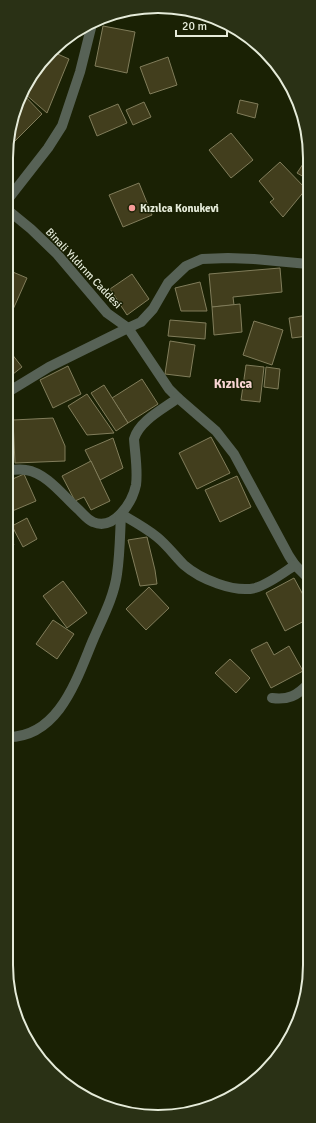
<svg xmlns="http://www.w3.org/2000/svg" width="316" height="1123" viewBox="0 0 316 1123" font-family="Signika,sans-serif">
<rect width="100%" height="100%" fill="#1a2104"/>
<!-- building -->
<g fill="#423e1d" stroke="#817d5b">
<polygon points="103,26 135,32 127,73 95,66"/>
<polygon points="53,52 69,59 47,113 24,93 31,74"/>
<polygon points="168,57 177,85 150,94 140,67"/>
<polygon points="23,94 42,114 14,142 9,137 9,129"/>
<polygon points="240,100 258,104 255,118 237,113"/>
<polygon points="144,102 151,117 133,125 126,110"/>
<polygon points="118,104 127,123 97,136 89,116"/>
<polygon points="231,133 253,160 231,178 209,150"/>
<polygon points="309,155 309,180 297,173"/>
<polygon points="280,162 306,189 283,217 270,202 274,199 259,181"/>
<polygon points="139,183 152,215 123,227 109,195"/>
<polygon points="280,268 282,292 233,297 234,305 212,307 209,274"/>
<polygon points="8,270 27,278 11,314 8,313"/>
<polygon points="132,274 149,299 127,315 110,289"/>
<polygon points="200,282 207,311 181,311 175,288"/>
<polygon points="240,304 242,332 214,335 212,307"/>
<polygon points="308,315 308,336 292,338 289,318"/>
<polygon points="170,320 206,323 205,339 168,336"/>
<polygon points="254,321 283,330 272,365 243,355"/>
<polygon points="170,341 195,345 190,377 165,374"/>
<polygon points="8,349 22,367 8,378"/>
<polygon points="246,365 264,367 260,402 241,400"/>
<polygon points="68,366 81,394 53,408 40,380"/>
<polygon points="266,367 280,369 278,389 264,387"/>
<polygon points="142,379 158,404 128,423 112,398"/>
<polygon points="104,385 128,423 116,431 91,393"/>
<polygon points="87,394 114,433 87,435 68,406"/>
<polygon points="53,418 65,446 65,461 15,463 13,420"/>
<polygon points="211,437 230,473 197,489 179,453"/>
<polygon points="113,438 123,468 100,480 85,450"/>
<polygon points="91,461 110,501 91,510 84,497 75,501 62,476"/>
<polygon points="24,474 36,501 10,512 8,506 8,481"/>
<polygon points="237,476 251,507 220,522 205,490"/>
<polygon points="27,518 37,539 23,547 12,526"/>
<polygon points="7,533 14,545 7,548"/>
<polygon points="147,537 155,570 157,584 140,586 128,540"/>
<polygon points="294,578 308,604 308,619 285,631 266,593"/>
<polygon points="63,581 87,613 67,628 43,596"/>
<polygon points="149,587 169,608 146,630 126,609"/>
<polygon points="53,620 74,634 57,659 36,644"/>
<polygon points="267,642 274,655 289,646 303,671 271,688 251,650"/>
<polygon points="230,659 250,678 236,693 215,673"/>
</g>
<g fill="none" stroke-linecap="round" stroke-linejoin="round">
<!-- path -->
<polyline stroke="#5a6147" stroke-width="2.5" stroke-dasharray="2 2" stroke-linecap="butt" points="308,418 305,402 308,395"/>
<!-- minor -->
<g stroke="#576256" stroke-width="10">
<polyline points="9,198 48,148 62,126 80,72 92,24"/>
<polyline points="8,392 49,367 128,328 169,389 178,398 216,431 234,454 289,556 295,565 308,578"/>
<path d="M 8,470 C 14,470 20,469 26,470 C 47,473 64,497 79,510 C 83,514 88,520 93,522 C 114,531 132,503 136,485 C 138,470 135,454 134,439 C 139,421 163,409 178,398"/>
<path d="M 272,698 C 288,700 297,696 308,684"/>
<path d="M 7,737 C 59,738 77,678 93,640 C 102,619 114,597 117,574 C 120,554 120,534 121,514 C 133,521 146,528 157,537 C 167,545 175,556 184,565 C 200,579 234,593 255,588 C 269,584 283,573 295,565"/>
</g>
<!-- tertiary -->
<polyline stroke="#576256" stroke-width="10" points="9,211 31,229 57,254 107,313 128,328 141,322 153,309 168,283 186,266 202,259 228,258 254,259 308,264"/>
</g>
<!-- markers -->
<circle fill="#f59b98" stroke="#1a2104" stroke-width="1.5" cx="132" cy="208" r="4"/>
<g text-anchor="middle" stroke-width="3" stroke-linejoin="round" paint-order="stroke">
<!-- poi labels -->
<g font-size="11" font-weight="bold" fill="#e5ebd9" stroke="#1a2104" text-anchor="start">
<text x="140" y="212">Kızılca Konukevi</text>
</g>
<!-- street labels -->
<g font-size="11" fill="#e5ebd9" stroke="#1a2104">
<text transform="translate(84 268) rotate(47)" y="4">Binali Yıldırım Caddesi</text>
</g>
<!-- quarter labels -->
<g font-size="13" font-weight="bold" fill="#f8d5d3" stroke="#1a2104">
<text x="233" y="388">Kızılca</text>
</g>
</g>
<!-- crop -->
<path d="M0 0H316V1123H0ZM158 13H158A145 145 0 0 1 303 158V965A145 145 0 0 1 158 1110H158A145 145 0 0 1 13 965V158A145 145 0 0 1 158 13Z" fill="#2a3115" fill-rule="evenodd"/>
<path fill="none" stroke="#e5ebd9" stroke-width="2" d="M158 13H158A145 145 0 0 1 303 158V965A145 145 0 0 1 158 1110H158A145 145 0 0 1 13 965V158A145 145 0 0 1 158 13Z"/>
<!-- scale -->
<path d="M176 30v6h51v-6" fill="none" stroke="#e5ebd9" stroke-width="2"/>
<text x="182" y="30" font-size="12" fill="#e5ebd9" stroke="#1a2104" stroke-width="3" paint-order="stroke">20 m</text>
</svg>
